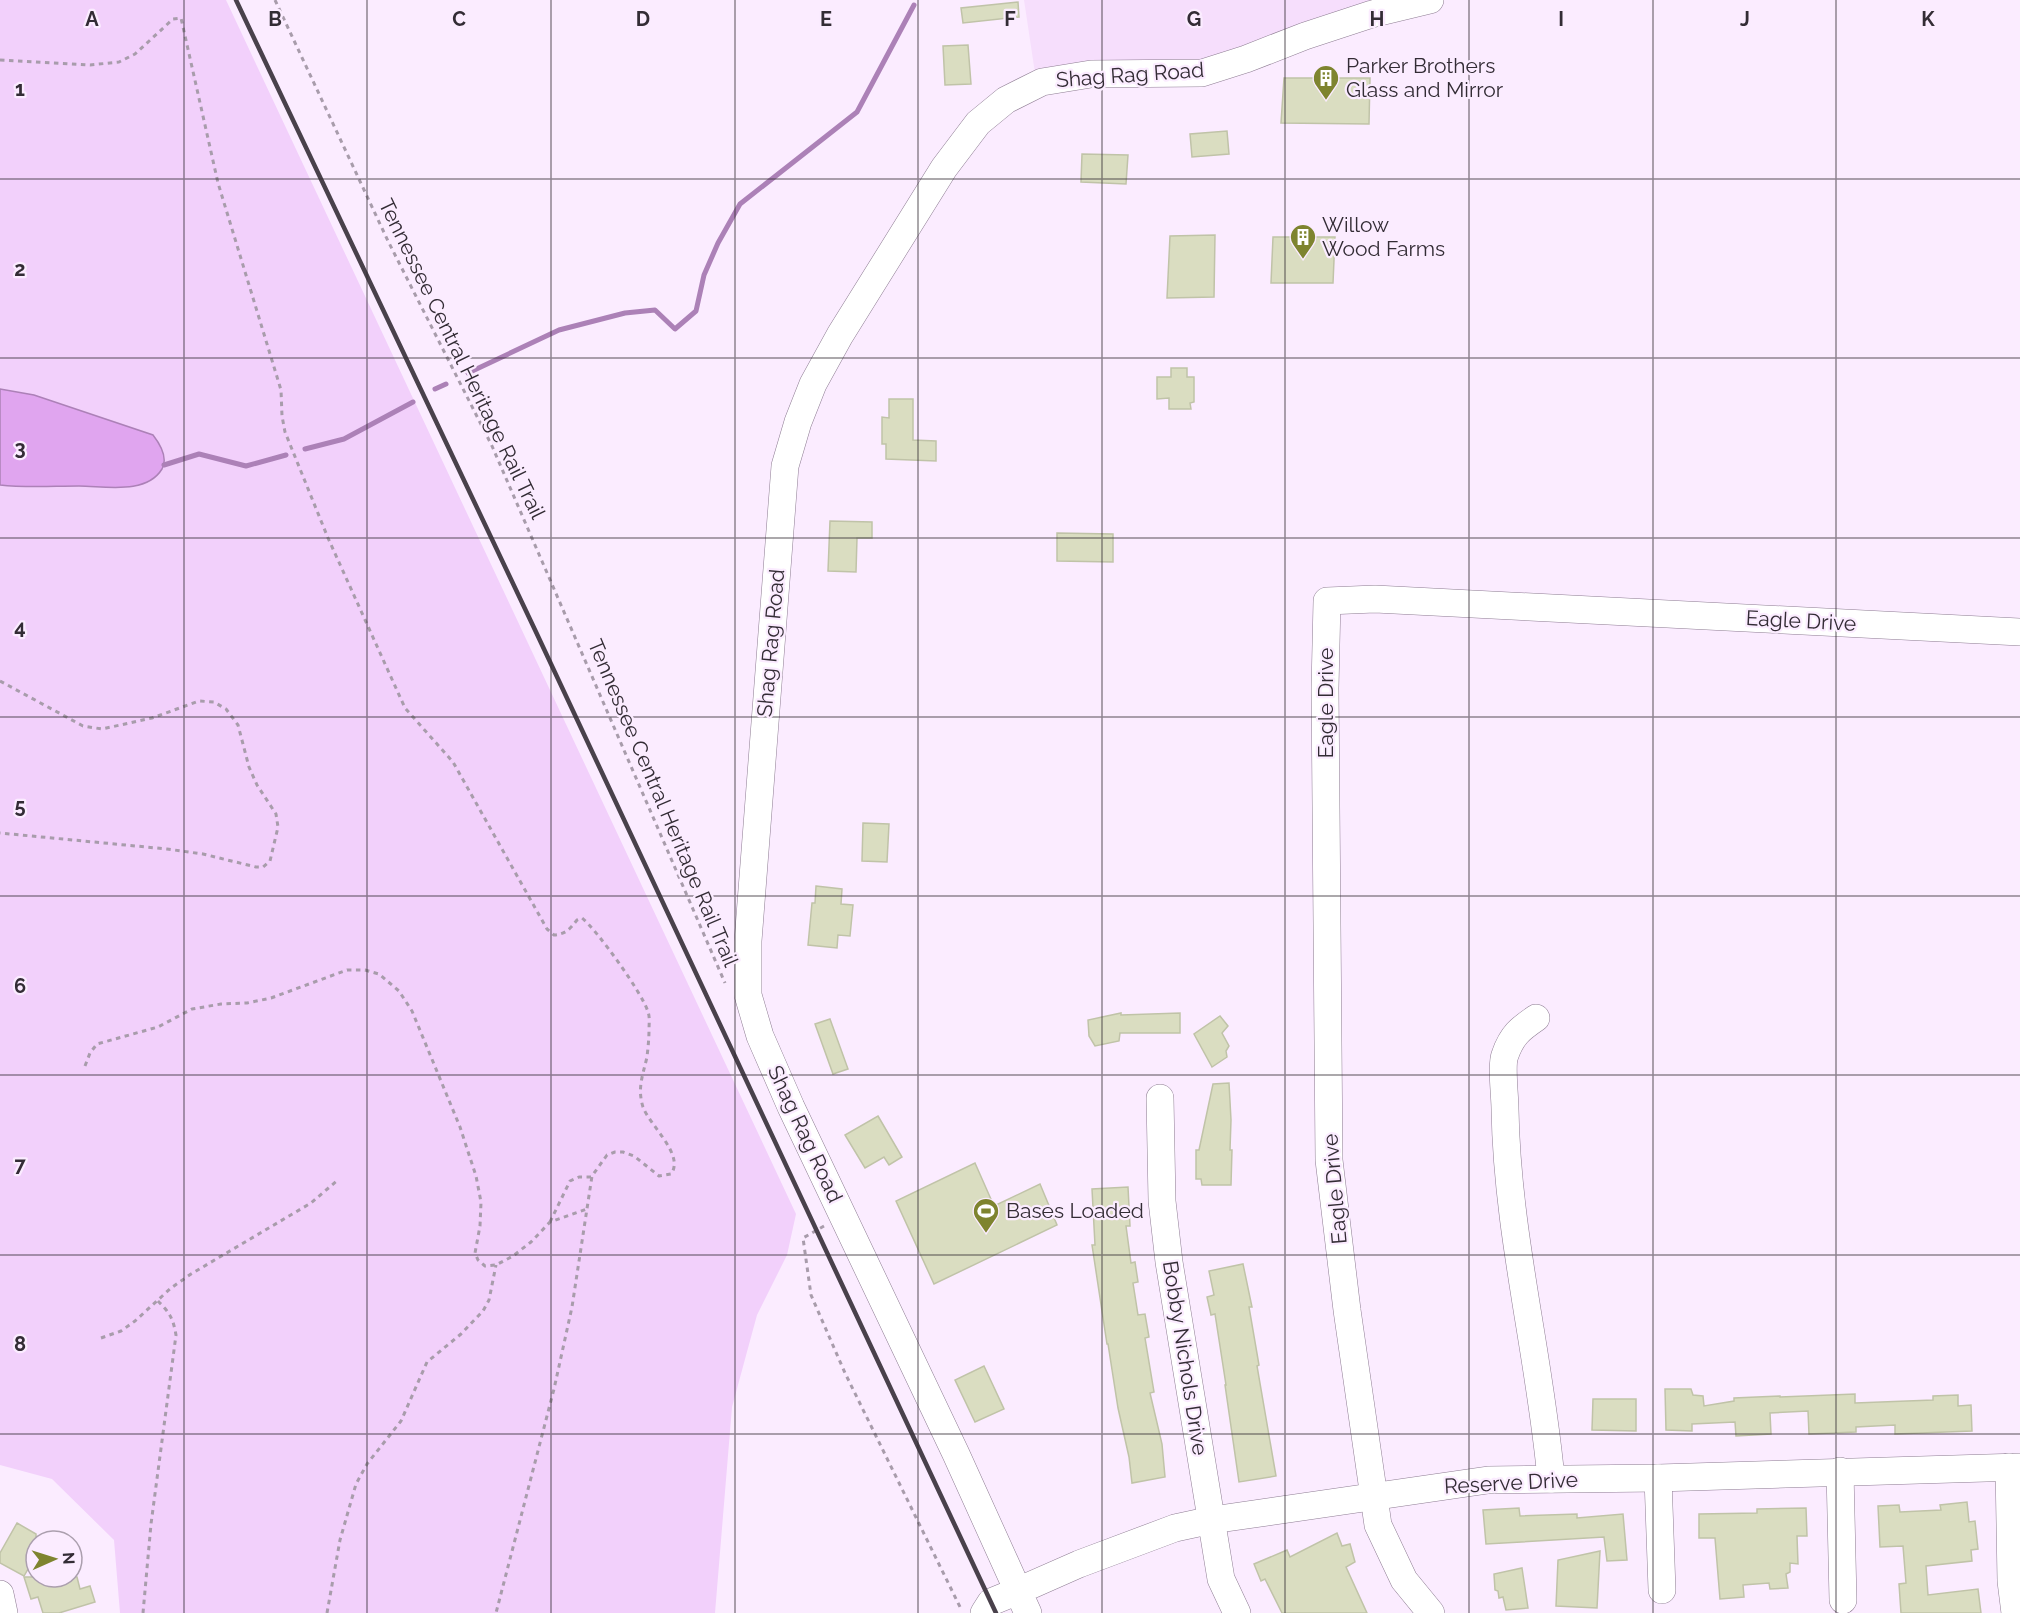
<svg xmlns="http://www.w3.org/2000/svg" width="2020" height="1613" viewBox="0 0 2020 1613" font-family="Raleway,sans-serif">
<rect width="100%" height="100%" fill="#fbecff"/>
<!-- built -->
<polygon fill="#f6defc" points="1024,0 1386,0 1198,64 1035,73"/>
<!-- green -->
<polygon fill="#f2d0fb" points="0,0 226,0 796,1214 787,1255 757,1315 732,1407 715,1613 120,1613 114,1540 52,1479 0,1465"/>
<!-- water -->
<path fill="#e0a5ef" stroke="#ac81b7" stroke-width="1.5" d="M 0,389 L 34,395 L 153,435 C 160,444 168,458 162,469 C 146,495 105,486 79,486 C 53,486 26,488 0,485 Z"/>
<g fill="none" stroke-linecap="round" stroke-linejoin="round">
<!-- stream -->
<g stroke="#ac81b7" stroke-width="5">
<polyline points="468,373 559,330 625,313 655,310 675,329 696,311 704,275 718,243 740,204 857,112 914,5"/>
<polyline points="435,389 446,384"/>
<polyline points="305,449 344,439 413,402"/>
<polyline points="164,465 199,454 246,466 286,455"/>
</g>
</g>
<!-- building -->
<g fill="#daddc1" stroke="#c0c3a8" stroke-width="1.5">
<polygon points="1018,2 1019,17 963,23 961,8"/>
<polygon points="968,45 971,84 945,85 943,46"/>
<polygon points="1284,78 1370,78 1369,124 1281,123"/>
<polygon points="1227,131 1229,154 1192,157 1190,134"/>
<polygon points="1082,154 1128,155 1126,184 1081,182"/>
<polygon points="1215,235 1214,297 1167,298 1170,236"/>
<polygon points="1273,237 1335,237 1333,283 1271,283"/>
<polygon points="1171,368 1187,368 1187,377 1194,377 1194,402 1190,403 1191,409 1169,409 1169,398 1157,399 1157,377 1171,377"/>
<polygon points="889,399 913,399 913,440 936,441 936,461 886,459 886,444 882,444 882,417 889,418"/>
<polygon points="830,521 872,522 872,538 857,538 856,572 828,571"/>
<polygon points="1057,533 1113,534 1113,562 1057,561"/>
<polygon points="863,823 889,824 887,862 862,861"/>
<polygon points="816,886 842,889 841,904 853,905 850,936 838,935 837,948 808,945 812,903 815,903"/>
<polygon points="1121,1013 1121,1015 1180,1013 1180,1033 1120,1033 1119,1041 1095,1046 1089,1036 1088,1020"/>
<polygon points="1220,1016 1228,1026 1222,1033 1229,1046 1226,1051 1227,1057 1212,1067 1194,1034"/>
<polygon points="830,1019 848,1069 833,1074 815,1024"/>
<polygon points="1229,1083 1231,1120 1230,1150 1232,1150 1231,1185 1202,1185 1201,1179 1196,1179 1196,1150 1199,1150 1213,1084"/>
<polygon points="878,1116 902,1157 889,1165 884,1157 865,1168 845,1135"/>
<polygon points="975,1163 994,1206 1040,1184 1057,1225 934,1284 896,1201"/>
<polygon points="1128,1187 1130,1226 1126,1226 1131,1263 1135,1262 1138,1282 1133,1283 1138,1315 1145,1314 1149,1337 1145,1338 1154,1392 1150,1393 1162,1444 1165,1477 1132,1483 1129,1457 1118,1408 1108,1344 1107,1344 1092,1245 1095,1245 1092,1189"/>
<polygon points="1243,1264 1252,1307 1249,1307 1259,1365 1257,1366 1276,1476 1239,1482 1225,1385 1226,1385 1215,1314 1211,1315 1207,1297 1214,1295 1209,1271"/>
<polygon points="984,1366 1004,1409 975,1422 955,1380"/>
<polygon points="1665,1389 1691,1389 1693,1395 1703,1396 1704,1406 1734,1401 1734,1398 1780,1396 1780,1397 1855,1394 1855,1403 1933,1400 1933,1396 1958,1395 1958,1406 1971,1405 1972,1431 1895,1434 1895,1425 1856,1427 1856,1432 1809,1434 1808,1411 1770,1413 1771,1434 1736,1436 1735,1422 1692,1424 1692,1431 1666,1430"/>
<polygon points="1593,1399 1636,1399 1636,1431 1592,1430"/>
<polygon points="1967,1502 1969,1522 1975,1521 1978,1549 1971,1550 1972,1561 1926,1566 1928,1595 1978,1589 1981,1613 1901,1613 1899,1584 1906,1583 1903,1546 1880,1547 1878,1506 1899,1505 1900,1512 1941,1510 1940,1505"/>
<polygon points="1519,1508 1520,1516 1577,1514 1577,1518 1623,1514 1627,1560 1607,1561 1604,1537 1486,1544 1483,1510"/>
<polygon points="1806,1508 1807,1536 1797,1536 1798,1564 1790,1563 1790,1572 1786,1574 1788,1588 1770,1589 1769,1583 1743,1585 1744,1597 1720,1599 1715,1538 1699,1538 1699,1514 1757,1513 1757,1509"/>
<polygon points="17,1523 36,1534 36,1555 24,1576 0,1563 0,1553"/>
<polygon points="1337,1533 1342,1546 1350,1544 1355,1562 1346,1567 1367,1613 1282,1613 1265,1579 1261,1581 1254,1564 1287,1550 1290,1557"/>
<polygon points="1600,1551 1597,1608 1556,1606 1558,1560"/>
<polygon points="1522,1568 1528,1608 1506,1610 1503,1597 1499,1598 1498,1591 1495,1590 1494,1574"/>
<polygon points="24,1577 77,1577 80,1589 90,1586 95,1602 59,1613 43,1613 38,1597 31,1599"/>
</g>
<g fill="none" stroke-linecap="round" stroke-linejoin="round">
<!-- minor casing -->
<g stroke="#8e7d93" stroke-width="28">
<g id="minor">
<path d="M 1536,1018 C 1520,1029 1512,1035 1505,1055 C 1501,1065 1505,1096 1505,1109 C 1507,1234 1540,1356 1551,1479"/>
<polyline points="1160,1098 1162,1201 1169,1262 1221,1579 1237,1613"/>
<polyline points="2009,1467 2011,1581 2015,1613"/>
<polyline points="1840,1471 1843,1600"/>
<polyline points="1658,1478 1662,1590"/>
<polyline points="0,1594 4,1613"/>
<polyline points="984,1613 991,1602 1018,1591 956,1454 791,1107 760,1036 748,995 748,941 785,466 798,422 813,384 840,335 944,168 978,123 1006,100 1042,82 1091,74 1202,73 1246,59 1305,36 1372,14 1430,0"/>
<polyline points="1028,1613 1018,1591 1079,1564 1175,1528 1212,1520 1488,1480 1658,1478 2020,1467"/>
<polyline points="1431,1613 1404,1580 1378,1525 1347,1310 1329,1160 1325,688 1327,601 1375,599 2020,632"/>
</g>
</g>
<!-- path -->
<g stroke="#a89cab" stroke-width="3" stroke-dasharray="4.5 4.5" stroke-linecap="butt">
<polyline points="275,0 388,241 492,446 725,983"/>
<path d="M 0,60 L 90,65 L 119,62 L 135,54 L 173,19 L 181,18 L 218,183 L 281,390 L 282,416 L 285,432 L 328,538 L 405,708 L 453,762 L 547,929 L 554,935 C 566,934 570,929 577,920 L 582,918 C 597,930 643,994 648,1012 C 650,1017 649,1024 649,1030 C 649,1039 648,1048 647,1057 C 643,1075 637,1088 643,1107 C 650,1126 685,1155 671,1174 L 659,1176 L 634,1156 L 623,1152 L 615,1152 L 607,1155 L 592,1176 L 572,1307 L 554,1389 L 496,1613"/>
<polyline points="0,681 83,726 102,729 152,718 199,701 214,702 226,709 238,725 249,767 257,785 276,814 278,827 270,861 263,867 256,867 203,854 167,849 0,833"/>
<polyline points="85,1066 90,1053 97,1044 158,1027 192,1009 221,1004 247,1003 271,998 347,970 365,970 379,974 399,991 412,1011 460,1127 476,1176 481,1202 480,1226 475,1253 478,1260 485,1266 496,1265 513,1256 531,1242 550,1222 587,1209"/>
<polyline points="550,1222 570,1181 579,1177 591,1177"/>
<polyline points="824,1226 803,1238 811,1295 845,1373 962,1611"/>
<polyline points="101,1338 121,1331 135,1321 171,1288 191,1274 311,1203 339,1179"/>
<path d="M 143,1613 L 151,1524 L 176,1335 C 173,1318 170,1313 157,1300"/>
<polyline points="327,1613 340,1540 356,1484 367,1464 401,1421 427,1362 461,1334 483,1311 489,1300 496,1265"/>
</g>
<!-- minor -->
<use href="#minor" stroke="#fff" stroke-width="27"/>
<!-- rail -->
<polyline stroke="#49414b" stroke-width="4.5" points="236,0 536,632 996,1613"/>
</g>
<!-- grid -->
<path fill="none" stroke="#332c35" stroke-width="1.5" stroke-opacity="0.55" d="M 184,0 L 184,1613M 367,0 L 367,1613M 551,0 L 551,1613M 735,0 L 735,1613M 918,0 L 918,1613M 1102,0 L 1102,1613M 1285,0 L 1285,1613M 1469,0 L 1469,1613M 1653,0 L 1653,1613M 1836,0 L 1836,1613M 0,179 L 2020,179M 0,358 L 2020,358M 0,538 L 2020,538M 0,717 L 2020,717M 0,896 L 2020,896M 0,1075 L 2020,1075M 0,1255 L 2020,1255M 0,1434 L 2020,1434"/>
<!-- icons -->
<defs>
<g id="building-pin" transform="scale(1.35)"><path d="M0 17L-7.5 6A9.5 9.5 0 1 1 7.5 6Z" fill="#7e842f" stroke="#fbecff"/><path d="M-4-6H4V6H1V3H-1V6H-4ZM-2.5-4.3h1.7v1.8h-1.7ZM.8-4.3h1.7v1.8H.8ZM-2.5-1h1.7V.8h-1.7ZM.8-1h1.7V.8H.8Z" fill="#fff"/></g>
<g id="stadium-pin" transform="scale(1.35)"><path d="M0 17L-7.5 6A9.5 9.5 0 1 1 7.5 6Z" fill="#7e842f" stroke="#fbecff"/><path d="M0-5a6.5 5 0 1 0 0 10a6.5 5 0 1 0 0-10ZM-3.5-1.8h7v3.6h-7Z" fill="#fff"/></g>
</defs>
<g fill-rule="evenodd">
<use href="#building-pin" x="1326" y="78"/>
<use href="#building-pin" x="1303" y="237"/>
<use href="#stadium-pin" x="986" y="1211"/>
</g>
<g text-anchor="middle" stroke-width="4.5" stroke-linejoin="round" paint-order="stroke">
<!-- poi labels -->
<g font-size="21" fill="#332c35" stroke="#fbecff" text-anchor="start">
<text x="1346" y="73">Parker Brothers<tspan x="1346" dy="24">Glass and Mirror</tspan></text>
<text x="1322" y="232">Willow<tspan x="1322" dy="24">Wood Farms</tspan></text>
<text x="1006" y="1218">Bases Loaded</text>
</g>
<!-- street labels -->
<g font-size="21" fill="#332c35" stroke="#fbecff">
<text transform="translate(1130 75) rotate(-4)" y="7">Shag Rag Road</text>
<text transform="translate(462 359) rotate(64)" y="7">Tennessee Central Heritage Rail Trail</text>
<text transform="translate(1801 621) rotate(3)" y="7">Eagle Drive</text>
<text transform="translate(771 643) rotate(-85)" y="7">Shag Rag Road</text>
<text transform="translate(1326 703) rotate(-90)" y="7">Eagle Drive</text>
<text transform="translate(663 803) rotate(67)" y="7">Tennessee Central Heritage Rail Trail</text>
<text transform="translate(805 1134) rotate(65)" y="7">Shag Rag Road</text>
<text transform="translate(1335 1189) rotate(-95)" y="7">Eagle Drive</text>
<text transform="translate(1185 1358) rotate(81)" y="7">Bobby Nichols Drive</text>
<text transform="translate(1511 1483) rotate(-3)" y="7">Reserve Drive</text>
</g>
</g>
<g font-size="20" text-anchor="middle" font-weight="bold" fill="#332c35" stroke="#fbecff" stroke-width="4.5" stroke-linejoin="round" paint-order="stroke">
<text x="92" y="26">A</text>
<text x="275" y="26">B</text>
<text x="459" y="26">C</text>
<text x="643" y="26">D</text>
<text x="826" y="26">E</text>
<text x="1010" y="26">F</text>
<text x="1194" y="26">G</text>
<text x="1377" y="26">H</text>
<text x="1561" y="26">I</text>
<text x="1745" y="26">J</text>
<text x="1928" y="26">K</text>
<text x="20" y="96">1</text>
<text x="20" y="276">2</text>
<text x="20" y="455">3</text>
<text x="20" y="634">4</text>
<text x="20" y="813">5</text>
<text x="20" y="993">6</text>
<text x="20" y="1172">7</text>
<text x="20" y="1351">8</text>
</g>
<!-- north arrow -->
<g transform="translate(54 1559) rotate(87)"><circle r="28" fill="#fbecff" stroke="#ab9fae" stroke-width="1.5"/>
<path d="M0-4.5L10 22L0 15L-10 22Z" fill="#7e842f"/>
<text y="-9" font-size="16" font-weight="bold" text-anchor="middle" fill="#332c35">N</text>
</g>
</svg>
